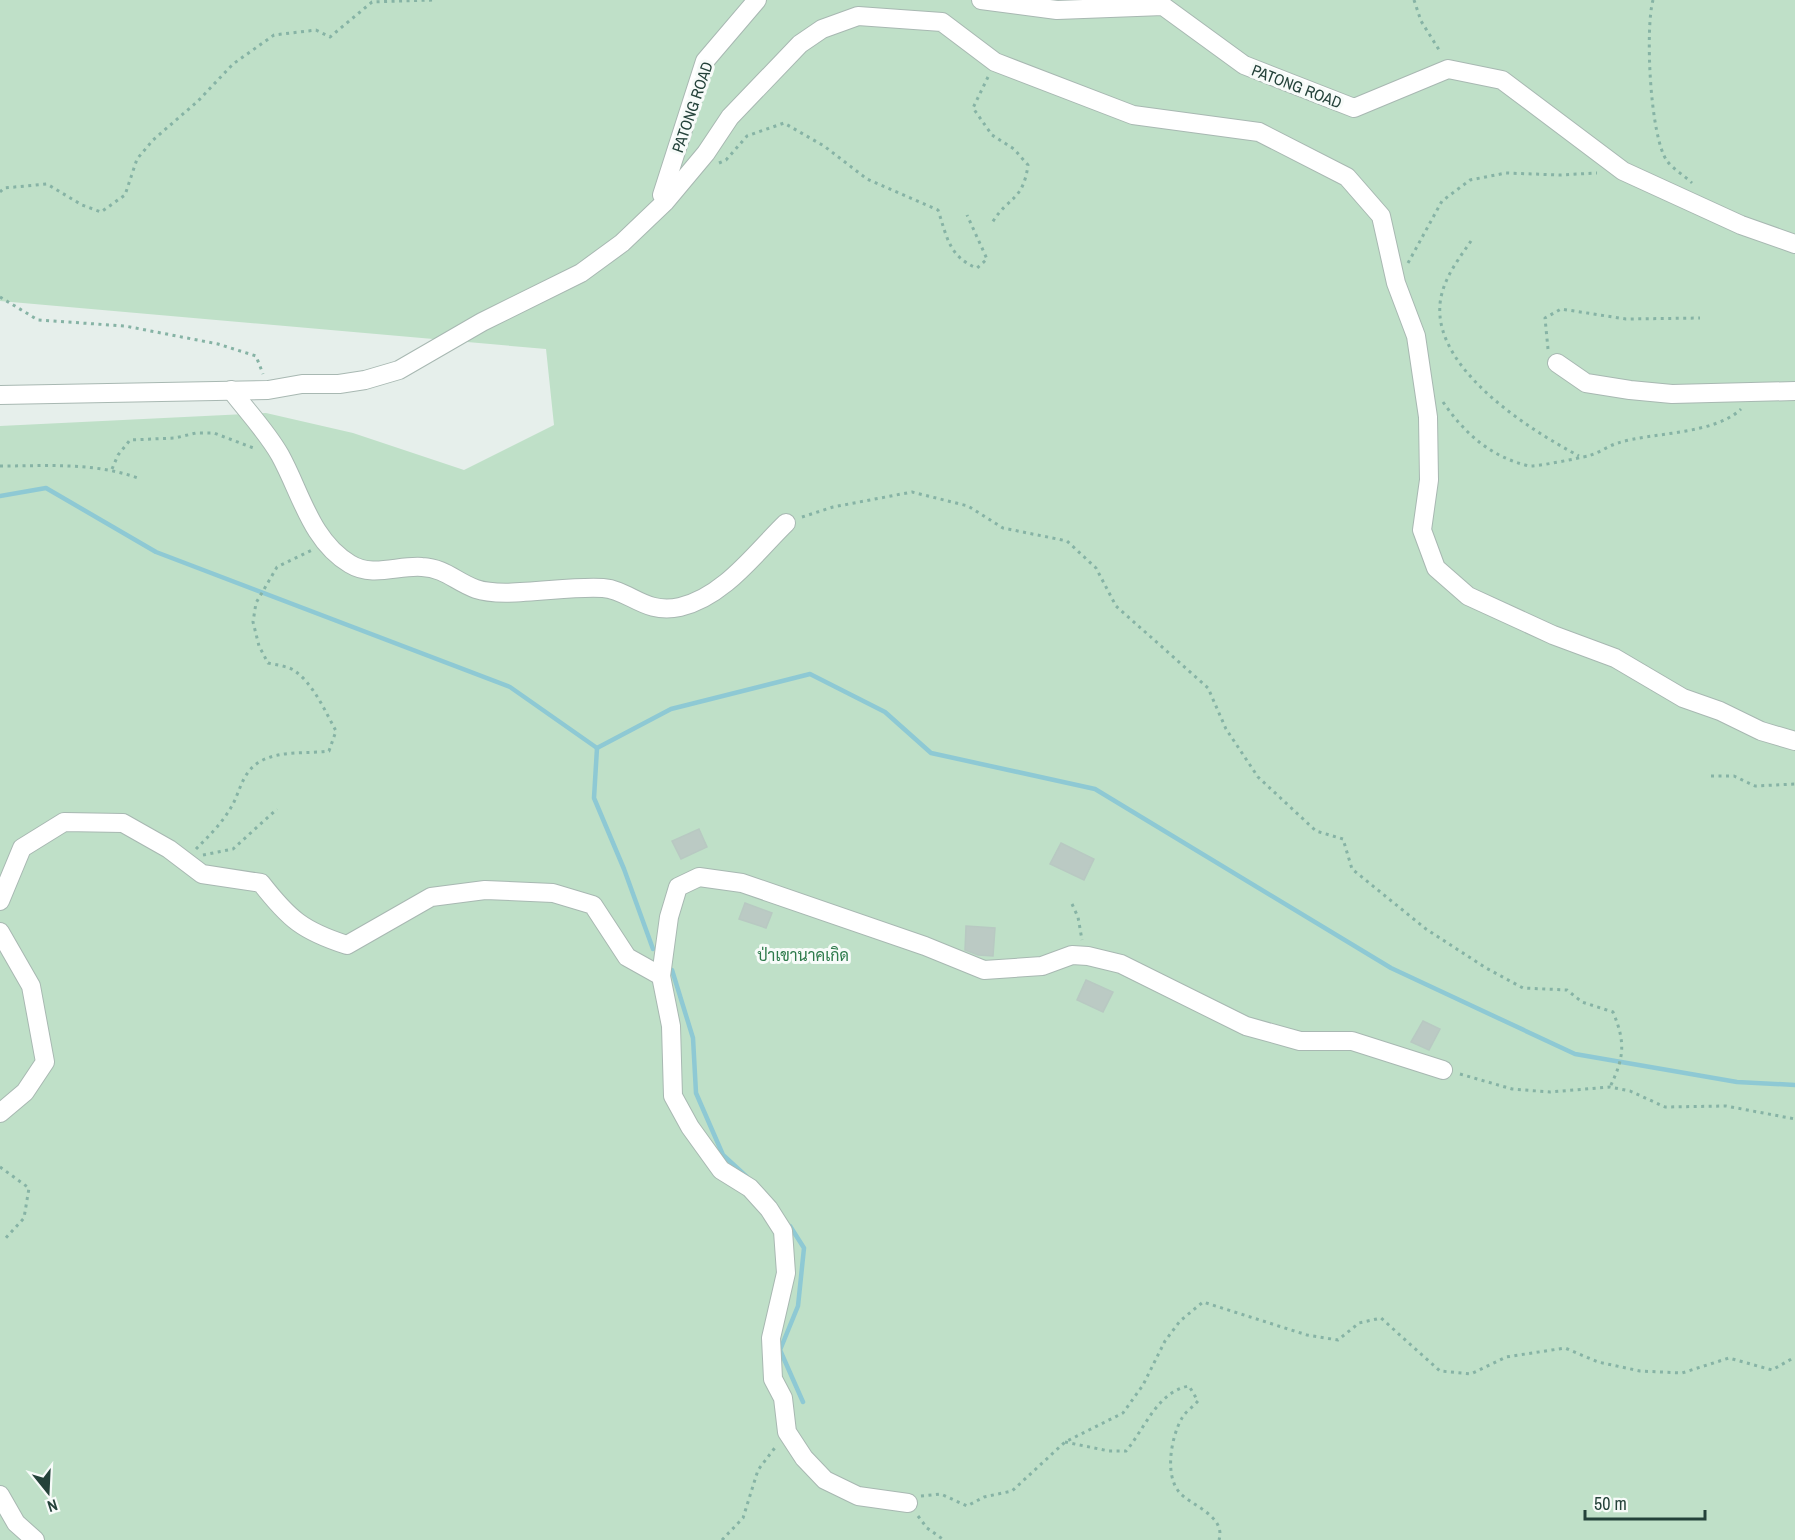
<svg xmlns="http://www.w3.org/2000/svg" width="1795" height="1540" viewBox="0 0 1795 1540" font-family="'Archivo Narrow',Sarabun,sans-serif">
<rect width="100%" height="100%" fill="#e6efeb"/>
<!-- green -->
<polygon fill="#bfe0c8" points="0,0 1795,0 1795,1540 0,1540 0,426 266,413 353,433 464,470 554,425 546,349 0,301"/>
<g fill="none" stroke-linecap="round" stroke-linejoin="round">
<!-- stream -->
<g stroke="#8ec9d4" stroke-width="4.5">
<polyline points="0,496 46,488 156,552 510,687 597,748 671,709 810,674 885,712 931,753 1095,789 1391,968 1575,1054 1737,1082 1795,1085"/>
<polyline points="597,748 594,798 624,869 653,949"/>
<polyline points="672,970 693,1038 696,1093 723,1155 747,1177"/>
<polyline points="790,1226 804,1248 798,1306 780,1350 803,1402"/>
</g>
</g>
<!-- building -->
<g fill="#bbcac4" stroke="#b8c9c2" stroke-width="1.5">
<polygon points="699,829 707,847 681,859 672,841"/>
<polygon points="1061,843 1094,859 1084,880 1050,864"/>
<polygon points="745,903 772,913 766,928 739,919"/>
<polygon points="966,926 995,928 993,956 978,955 965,950"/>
<polygon points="1086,980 1113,992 1103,1012 1077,1000"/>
<polygon points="1423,1021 1440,1029 1429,1050 1411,1042"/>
</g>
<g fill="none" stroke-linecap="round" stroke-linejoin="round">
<!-- minor casing -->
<g stroke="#a8b8b2" stroke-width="20">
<g id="minor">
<polyline points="981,0 1057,10 1163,6 1244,65 1354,108 1448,69 1502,80 1623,171 1741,225 1795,244"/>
<polyline points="662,195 705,61 757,0"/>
<polyline points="1557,363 1586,383 1630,390 1672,394 1795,391"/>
<path d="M 231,390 C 247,411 267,432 280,455 C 301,493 311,541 350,564 C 373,578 398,565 422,567 C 445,568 456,582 476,589 C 504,599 568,585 603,588 C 630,590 645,615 680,607 C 724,597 756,552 786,523"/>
<polyline points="0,395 268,390 302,384 339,384 365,380 399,370 482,322 581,273 622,243 665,202 706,153 730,117 800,44 822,29 858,16 942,22 995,62 1133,115 1259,132 1347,177 1381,216 1396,283 1416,336 1428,417 1429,480 1422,530 1436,568 1468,596 1553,635 1615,658 1683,698 1720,711 1761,731 1795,741"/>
<path d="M 0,901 L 22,848 L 64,822 L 123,823 L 169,849 L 202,874 L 261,883 C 289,919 303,931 347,945 L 431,897 L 485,890 L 553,893 L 593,905 L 627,957 L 661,976"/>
<polyline points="0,932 31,986 45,1062 25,1092 0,1113"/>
<polyline points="0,1495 16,1523 35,1540"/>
<polyline points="908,1503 858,1496 825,1480 804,1458 787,1432 783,1398 773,1379 771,1338 786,1273 783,1231 769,1209 750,1188 721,1170 690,1127 673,1096 671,1026 661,976 669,917 678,887 699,877 742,883 925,946 984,970 1042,966 1072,955 1088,956 1121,964 1246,1026 1300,1041 1352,1041 1443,1070"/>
</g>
</g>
<!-- path -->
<g stroke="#86b3a5" stroke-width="3" stroke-dasharray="3 4.5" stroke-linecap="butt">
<polyline points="1414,0 1421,21 1441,53"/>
<path d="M 1653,0 C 1645,29 1650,137 1667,161 C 1673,169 1685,176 1692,183"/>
<path d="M 988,77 L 973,108 L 992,135 L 1014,149 L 1028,165 C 1023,202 1008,196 992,223"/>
<path d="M 719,163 L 726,160 L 747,136 L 784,123 L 824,146 L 867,179 L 938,210 C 947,237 949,257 977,268 L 987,259 L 967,215"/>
<polyline points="0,192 4,188 47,184 82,205 101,212 125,195 137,159 153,140 198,101 233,64 274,35 316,30 330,37 372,2 433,0"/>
<path d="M 1471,241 C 1460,257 1447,274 1442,293 C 1423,363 1528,429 1579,456"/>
<polyline points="1408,263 1442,201 1470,180 1506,173 1560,175 1597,173"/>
<polyline points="0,297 38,320 125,326 218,344 256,356 263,374"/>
<polyline points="1548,349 1545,318 1561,309 1626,319 1700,318"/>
<path d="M 1443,402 C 1465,434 1491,457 1529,466 C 1536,467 1579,458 1588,456 C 1599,453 1608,446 1618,443 C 1652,432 1714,435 1741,409"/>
<path d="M 0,466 C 47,466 93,462 138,478"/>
<polyline points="112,469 118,455 130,440 175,438 196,433 214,433 256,449"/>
<path d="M 802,517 L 833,507 L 912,492 L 968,506 L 1003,528 L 1067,541 L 1096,568 L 1116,606 L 1208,688 L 1226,729 L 1258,777 L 1316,831 L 1343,839 L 1352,869 L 1426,929 L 1486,968 L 1523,988 L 1567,990 L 1582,1002 L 1613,1012 C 1626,1043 1624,1058 1610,1087"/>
<polyline points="1711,776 1734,776 1755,786 1795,784"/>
<path d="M 196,849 C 210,835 225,820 234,802 C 241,787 244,770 261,761 C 281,750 308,754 329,751 L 336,731 C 325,711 314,685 295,671 C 288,666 276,665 268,663 L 259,646 L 253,622 L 256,603 L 277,567 L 312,550"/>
<polyline points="203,855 233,849 277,809"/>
<polyline points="1072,904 1078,917 1082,940"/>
<polyline points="1460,1074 1512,1089 1550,1092 1610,1087 1630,1091 1665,1107 1726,1106 1795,1119"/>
<polyline points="0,1167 29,1188 24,1218 4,1240"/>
<path d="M 1065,1442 L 1109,1451 L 1126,1451 C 1146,1427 1157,1392 1189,1386 L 1198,1401 C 1193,1407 1185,1412 1182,1418 C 1171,1437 1164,1476 1180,1493 C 1192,1506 1226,1516 1219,1540"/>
<polyline points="921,1496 941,1494 967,1506 984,1497 1012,1491 1065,1442 1123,1413 1143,1385 1165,1341 1180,1321 1203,1302 1307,1335 1338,1340 1359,1323 1381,1318 1440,1371 1471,1374 1506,1357 1565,1348 1598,1362 1640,1371 1682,1373 1729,1358 1772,1370 1795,1357"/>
<polyline points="918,1516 927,1528 944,1540"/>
<polyline points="722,1540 743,1518 758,1470 777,1445"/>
</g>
<!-- minor -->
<use href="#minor" stroke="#fff" stroke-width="18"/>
</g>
<g text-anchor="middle" stroke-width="6" stroke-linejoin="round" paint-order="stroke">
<!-- street labels -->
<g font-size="16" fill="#24423a" stroke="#f7fbf9">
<text transform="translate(1297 86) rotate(21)" y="6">PATONG ROAD</text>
<text transform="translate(692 107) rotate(-71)" y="6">PATONG ROAD</text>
</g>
<!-- park labels -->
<g font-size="16" fill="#2d7a4b" stroke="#f7fbf9">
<text x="803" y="961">ป่าเขานาคเกิด</text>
</g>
</g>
<!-- north arrow -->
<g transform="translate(48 1492) rotate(162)" stroke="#f7fbf9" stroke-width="4.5" paint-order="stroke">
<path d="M0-4.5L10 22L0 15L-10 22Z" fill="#24423a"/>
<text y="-9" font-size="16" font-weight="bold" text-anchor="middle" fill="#24423a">N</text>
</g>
<!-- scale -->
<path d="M1585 1510v9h120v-9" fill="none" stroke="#24423a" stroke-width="3"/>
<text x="1594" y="1510" font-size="18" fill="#24423a" stroke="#f7fbf9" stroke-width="4.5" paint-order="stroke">50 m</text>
</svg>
